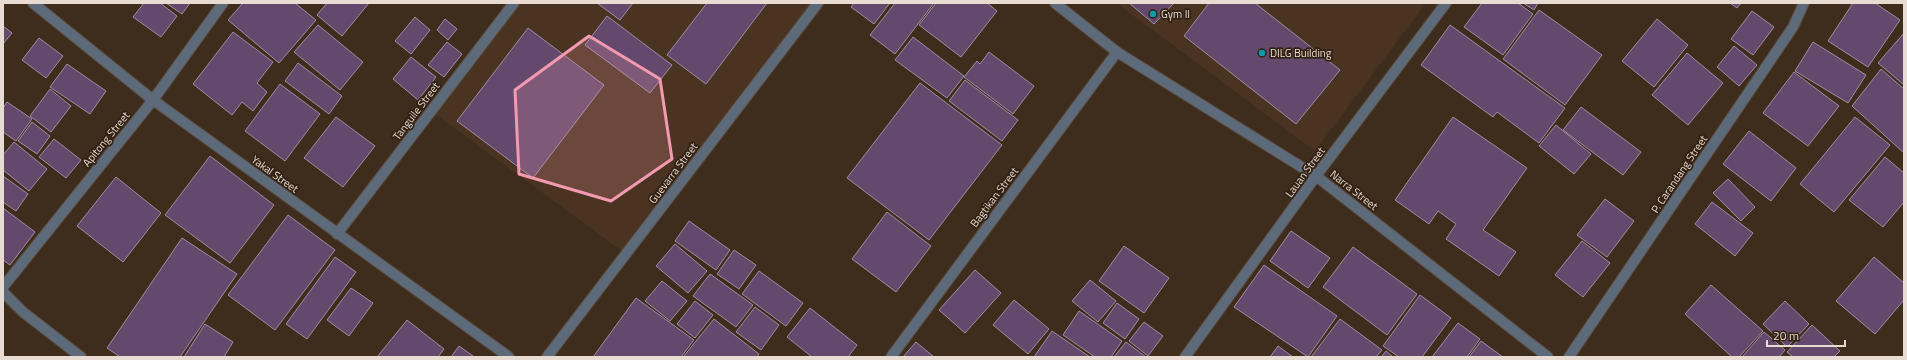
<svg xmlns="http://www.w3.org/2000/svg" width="1907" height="360" viewBox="0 0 1907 360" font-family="'Titillium Web',sans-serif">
<rect width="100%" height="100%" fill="#3e2c1d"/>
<!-- built -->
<g fill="#4a3320">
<polygon points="514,3 818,3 626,254 431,111"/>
<polygon points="1116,3 1426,3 1315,151"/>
</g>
<!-- building -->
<g fill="#64496c" stroke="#9e8ea3">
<polygon points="144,3 160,3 177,16 161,37 133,17"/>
<polygon points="166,3 190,3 182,14"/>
<polygon points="243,3 295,3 316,20 279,63 228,20"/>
<polygon points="327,3 369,3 342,36 317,15"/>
<polygon points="597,3 633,3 620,20"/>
<polygon points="707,3 767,3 706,84 667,55"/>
<polygon points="854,3 890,3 874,24 851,7"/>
<polygon points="895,3 934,3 895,54 870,35"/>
<polygon points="936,3 987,3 997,11 961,57 919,25"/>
<polygon points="1129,3 1174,3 1154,24"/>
<polygon points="1209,3 1255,3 1340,70 1296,124 1184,36"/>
<polygon points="1482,3 1518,3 1533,14 1503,55 1464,27"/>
<polygon points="1523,3 1538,3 1534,10"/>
<polygon points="1730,3 1741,3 1737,8"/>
<polygon points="1853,3 1875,3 1900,20 1868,67 1828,41"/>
<polygon points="1539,10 1602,55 1565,105 1503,59"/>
<polygon points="1752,11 1774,27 1753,55 1731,39"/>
<polygon points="607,16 672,65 650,93 585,45"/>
<polygon points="415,17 430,30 411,54 395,41"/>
<polygon points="445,19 457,29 448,40 437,30"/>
<polygon points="1657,19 1688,45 1654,87 1622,61"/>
<polygon points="318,25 363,62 340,90 294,52"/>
<polygon points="1450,25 1565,108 1539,143 1497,112 1493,117 1421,65"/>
<polygon points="3,26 12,33 3,44"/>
<polygon points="528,28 604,85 533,178 457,121"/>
<polygon points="233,32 273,62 257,83 267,92 253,111 242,102 232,115 193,84"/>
<polygon points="1904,33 1904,85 1878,63"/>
<polygon points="913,37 964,76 947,98 895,60"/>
<polygon points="39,38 63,56 46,78 22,60"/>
<polygon points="447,42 462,54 444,77 428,65"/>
<polygon points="1813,42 1866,75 1848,103 1795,71"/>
<polygon points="1734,46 1757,65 1739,86 1717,67"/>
<polygon points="989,52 1034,86 1013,114 964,77 977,61 980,64"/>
<polygon points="1687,53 1723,83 1688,125 1652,95"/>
<polygon points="411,57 436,77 418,100 393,79"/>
<polygon points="298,63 342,96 329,114 285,81"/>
<polygon points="67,64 106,91 90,114 50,87"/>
<polygon points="1881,69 1904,89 1904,153 1852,106"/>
<polygon points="1794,72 1839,106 1808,146 1763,113"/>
<polygon points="965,80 1018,120 1002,141 949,101"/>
<polygon points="920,83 1002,145 929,240 847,178"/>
<polygon points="280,84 320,114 285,161 245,131"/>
<polygon points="50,89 71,106 51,132 30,116"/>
<polygon points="7,102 32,119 16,141 3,132 3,108"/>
<polygon points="1581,107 1641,152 1623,175 1563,130"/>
<polygon points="336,117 375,146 343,187 304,158"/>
<polygon points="1453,117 1527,168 1483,230 1516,252 1499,276 1446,239 1456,224 1438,211 1429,224 1395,200"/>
<polygon points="1855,117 1890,145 1834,212 1800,184"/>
<polygon points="32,122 50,136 37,154 18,141"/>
<polygon points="1556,125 1591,154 1574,174 1539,146"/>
<polygon points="1749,131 1796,168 1771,201 1723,164"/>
<polygon points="54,139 81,160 66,178 39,157"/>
<polygon points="14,142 47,169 29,191 3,170 3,155"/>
<polygon points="210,156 274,205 230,263 165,215"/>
<polygon points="1885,157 1904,173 1904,202 1883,227 1849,200"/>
<polygon points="3,176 28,194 16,211 3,202"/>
<polygon points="116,177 161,213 123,262 77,226"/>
<polygon points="1728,179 1755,207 1741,221 1713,193"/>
<polygon points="1605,199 1634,221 1607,257 1577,235"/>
<polygon points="1712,202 1753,233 1735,256 1695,224"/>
<polygon points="3,208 35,232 10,265 3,260"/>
<polygon points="887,212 931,246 896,292 852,259"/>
<polygon points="288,215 335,250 275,330 228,295"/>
<polygon points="689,221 730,250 716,270 675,241"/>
<polygon points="1291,231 1330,258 1308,288 1270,261"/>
<polygon points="182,238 237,274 180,357 120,357 107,348"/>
<polygon points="1582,241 1610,263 1583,297 1555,275"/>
<polygon points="675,244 707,271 688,293 656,266"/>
<polygon points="1124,246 1169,278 1144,313 1099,281"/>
<polygon points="1353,247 1417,294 1387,335 1323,287"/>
<polygon points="734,250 756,265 739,289 717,274"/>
<polygon points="335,257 356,272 307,339 286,324"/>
<polygon points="1874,257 1904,283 1904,300 1875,334 1836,301"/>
<polygon points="1264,265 1337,316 1308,357 1234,307"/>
<polygon points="975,270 1001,293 965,333 939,310"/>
<polygon points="759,271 803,303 786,326 742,294"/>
<polygon points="710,274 753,305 736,327 693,296"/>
<polygon points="1090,280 1116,301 1098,322 1072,301"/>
<polygon points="662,281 687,301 670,321 645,301"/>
<polygon points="1711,285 1763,331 1739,357 1732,357 1685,314"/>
<polygon points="351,288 373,303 349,336 327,320"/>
<polygon points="1420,295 1451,318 1422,357 1399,357 1383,346"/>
<polygon points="636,298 694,340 681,357 593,357"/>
<polygon points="1014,300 1049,329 1028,354 993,325"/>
<polygon points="695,301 713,315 695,338 677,324"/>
<polygon points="1785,301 1809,324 1787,347 1763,324"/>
<polygon points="1117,303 1139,319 1125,339 1103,323"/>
<polygon points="755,307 779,325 761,350 736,332"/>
<polygon points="810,308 857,345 848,357 812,357 787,337"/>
<polygon points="1079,311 1122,341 1111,357 1095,357 1063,335"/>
<polygon points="714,319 759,354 757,357 683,357"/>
<polygon points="1340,319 1382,350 1376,357 1311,357"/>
<polygon points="407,320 444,349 438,357 377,357"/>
<polygon points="1144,322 1163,336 1148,356 1129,341"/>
<polygon points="1458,323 1480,339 1467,357 1432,357"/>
<polygon points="205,324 233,342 224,357 184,357"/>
<polygon points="1812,325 1840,351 1834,357 1793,357 1787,352"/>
<polygon points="1052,331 1090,357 1034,357"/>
<polygon points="1764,332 1785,350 1779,357 1742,357"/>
<polygon points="1481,341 1503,357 1469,357"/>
<polygon points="916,342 934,357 903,357"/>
<polygon points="1126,342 1146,357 1114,357"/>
<polygon points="459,346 473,356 472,357 451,357"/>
<polygon points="1278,346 1293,357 1270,357"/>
<polygon points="1386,351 1393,357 1381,357"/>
</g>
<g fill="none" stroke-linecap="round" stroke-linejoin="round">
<!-- minor casing -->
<g stroke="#59483a" stroke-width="12">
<g id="minor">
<polyline points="33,3 153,100 509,357"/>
<polyline points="1055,3 1117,52 1316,176 1548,357"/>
<polyline points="337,234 514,3"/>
<polyline points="3,287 153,100 223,3"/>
<polyline points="3,292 23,312 81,357"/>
<polyline points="547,357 818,3"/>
<polyline points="891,357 1117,52"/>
<polyline points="1569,357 1793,27 1804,3"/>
</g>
</g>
<!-- tertiary casing -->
<g stroke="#59483a" stroke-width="12">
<polyline id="tertiary" points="1185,357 1316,176 1446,3"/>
</g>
<!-- minor -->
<use href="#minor" stroke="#5d6a79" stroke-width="10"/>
<!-- tertiary -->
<use href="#tertiary" stroke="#5d6a79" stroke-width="10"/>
</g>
<!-- marked area -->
<path fill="#f29ab0" fill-opacity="0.2" stroke="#f29ab0" stroke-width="3" stroke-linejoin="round" d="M 589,36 L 660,79 L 672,159 L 611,201 L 519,174 L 515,90 Z"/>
<!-- markers -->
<g fill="#0f9aa8" stroke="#332213" stroke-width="1.5">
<circle cx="1153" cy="14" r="4"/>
<circle cx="1262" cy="53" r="4"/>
</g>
<g text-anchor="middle" stroke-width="3.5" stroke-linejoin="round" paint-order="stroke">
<!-- poi labels -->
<g font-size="11" fill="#e7dbd2" stroke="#332213" text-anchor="start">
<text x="1161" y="18">Gym II</text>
<text x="1270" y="57">DILG Building</text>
</g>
<!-- street labels -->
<g font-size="11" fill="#e7dbd2" stroke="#332213">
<text transform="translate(416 111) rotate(-53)" y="4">Tanguile Street</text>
<text transform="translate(106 139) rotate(-51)" y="4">Apitong Street</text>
<text transform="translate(1305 172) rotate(-54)" y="4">Lauan Street</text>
<text transform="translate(673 173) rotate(-53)" y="4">Guevarra Street</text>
<text transform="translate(275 174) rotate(36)" y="4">Yakal Street</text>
<text transform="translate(1679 174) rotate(-56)" y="4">P. Carandang Street</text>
<text transform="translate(1354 190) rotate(38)" y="4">Narra Street</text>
<text transform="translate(994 197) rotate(-53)" y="4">Bagtikan Street</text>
</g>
</g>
<!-- border -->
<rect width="1907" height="360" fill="none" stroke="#e7dbd2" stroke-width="8"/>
<!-- scale -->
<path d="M1767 340v6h78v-6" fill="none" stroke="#e7dbd2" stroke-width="2"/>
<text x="1773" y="340" font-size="12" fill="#e7dbd2" stroke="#332213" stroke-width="3" paint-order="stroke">20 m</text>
</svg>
